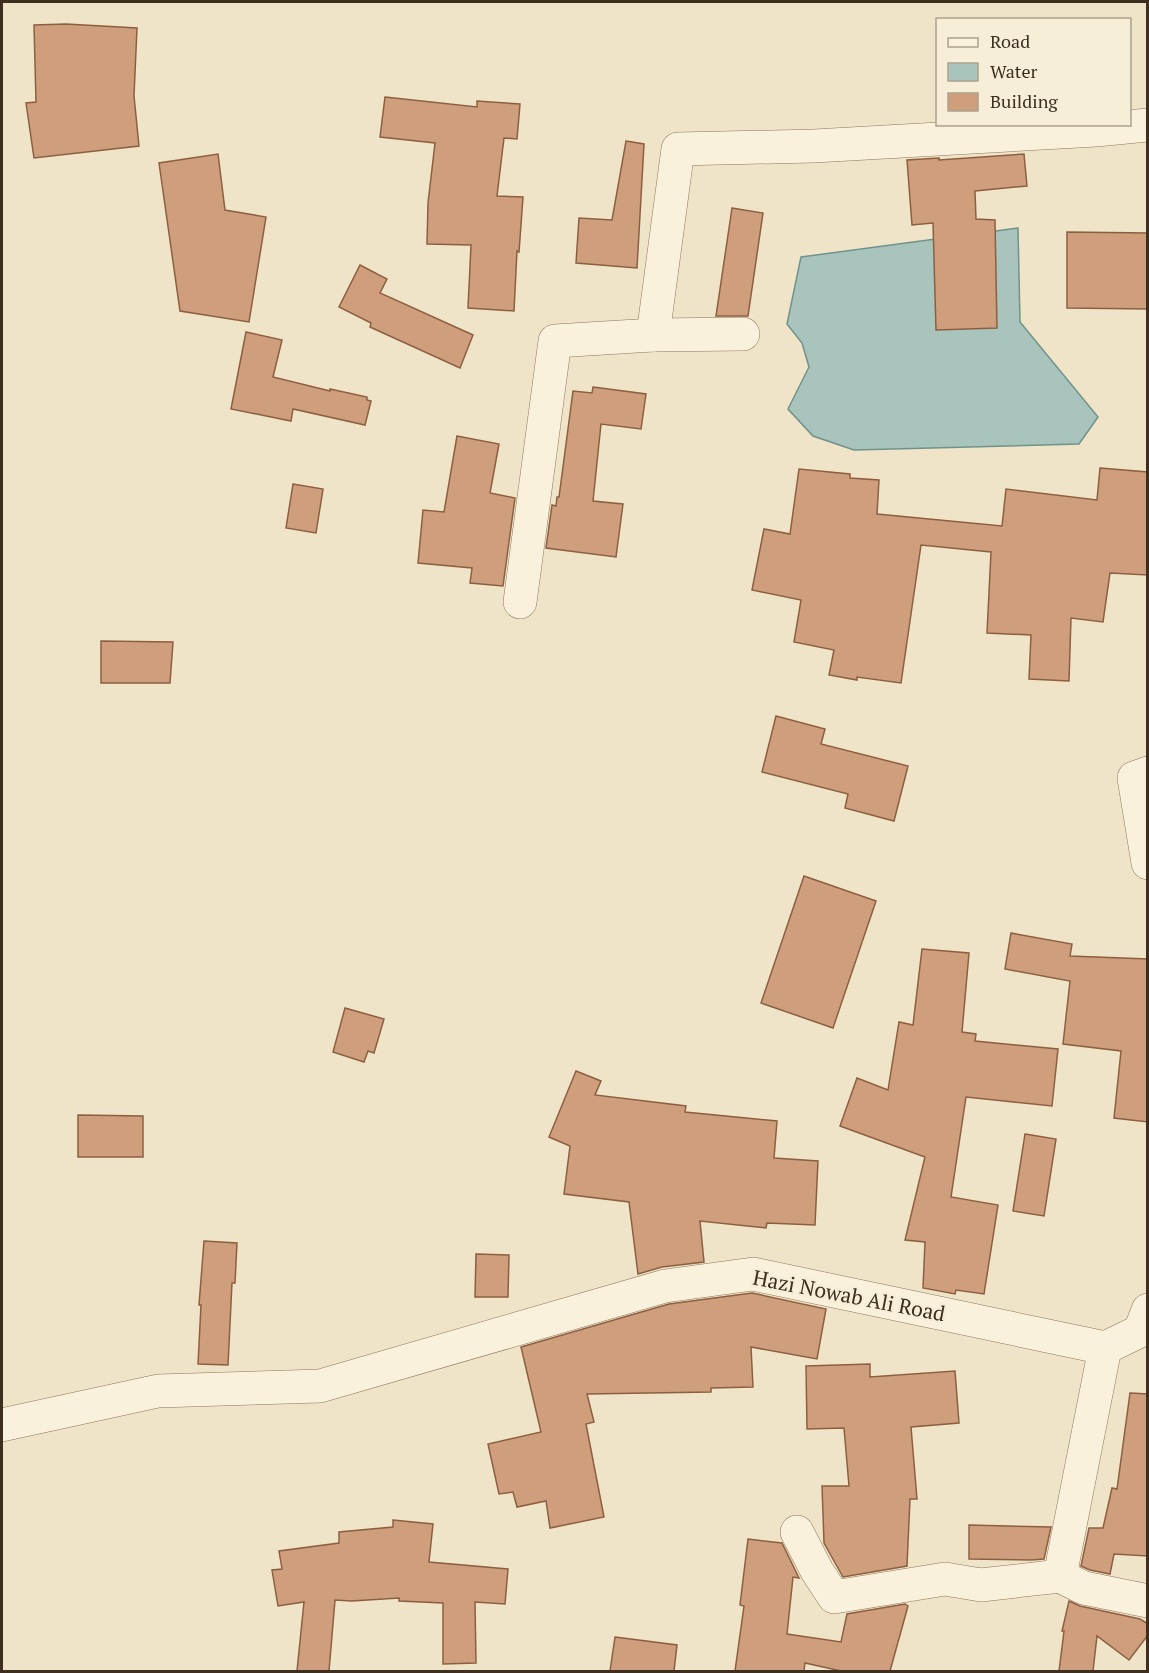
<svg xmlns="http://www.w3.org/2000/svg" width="1149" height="1673" viewBox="0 0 1149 1673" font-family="'PT Serif',serif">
<rect width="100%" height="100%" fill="#f0e4c8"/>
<!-- water -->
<polygon fill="#a9c4bc" stroke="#6f938a" stroke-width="1.5" points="1018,228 1020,322 1098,417 1079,444 854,450 813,436 788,409 809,367 802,343 787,324 801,257"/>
<!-- building -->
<g fill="#cf9f7d" stroke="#8d5f41" stroke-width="1.5">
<polygon points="66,24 137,28 134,96 139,146 34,158 26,103 36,102 34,25"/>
<polygon points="385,97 477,107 477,101 520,104 517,139 504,138 497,196 523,197 519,252 517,251 514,311 468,308 471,245 427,244 428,203 435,143 380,137"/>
<polygon points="626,141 644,144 637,268 576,263 579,218 612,220"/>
<polygon points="218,154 225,210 266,217 249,322 180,311 159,163"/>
<polygon points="1024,154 1027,186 975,191 976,219 995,220 997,328 936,330 933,223 912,225 907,160 939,158 939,160"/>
<polygon points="732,208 763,213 748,316 716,316"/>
<polygon points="1067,232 1148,233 1148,309 1067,308"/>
<polygon points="360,265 387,279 380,293 473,335 460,368 370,327 371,323 339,307"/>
<polygon points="246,332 282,340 273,377 330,391 330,389 367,397 367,400 371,401 365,425 293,409 291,421 231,409"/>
<polygon points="593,387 646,394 641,429 601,424 593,501 623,504 616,557 546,548 552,505 556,506 557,497 559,497 573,391 592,393"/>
<polygon points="457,436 499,444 490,493 515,498 503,586 470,583 472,568 418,563 423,510 444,512"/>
<polygon points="1100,468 1148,472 1148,575 1110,573 1103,622 1071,618 1069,681 1029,679 1031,635 987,633 991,552 921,545 901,683 857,677 857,680 829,675 834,650 794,642 801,600 752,590 764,529 790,534 799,469 850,474 850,478 879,480 877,514 1002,526 1006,489 1097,500"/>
<polygon points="293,484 323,489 316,533 286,528"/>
<polygon points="101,641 173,642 170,683 101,683"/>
<polygon points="776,716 825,729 821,744 908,766 894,821 845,808 848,794 762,772"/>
<polygon points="804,876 876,901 833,1028 761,1003"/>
<polygon points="1011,933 1072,944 1070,956 1148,959 1148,1122 1114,1118 1121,1051 1063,1044 1070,981 1005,969"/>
<polygon points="922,949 969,953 962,1032 976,1034 975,1041 1058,1049 1052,1106 966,1097 951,1197 998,1205 984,1294 956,1290 955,1294 923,1288 925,1242 905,1240 925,1157 840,1126 857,1078 888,1090 899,1022 913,1025"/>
<polygon points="345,1008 384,1019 374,1053 368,1051 364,1062 333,1052"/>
<polygon points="576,1071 601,1081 595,1095 686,1106 685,1112 777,1121 774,1158 818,1161 815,1225 767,1223 766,1228 700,1221 704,1262 662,1267 638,1274 629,1202 564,1194 570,1146 549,1137"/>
<polygon points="78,1115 143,1116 143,1157 78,1157"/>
<polygon points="1025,1134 1056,1139 1044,1216 1013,1211"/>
<polygon points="204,1241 237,1243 235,1283 232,1283 228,1365 198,1364 201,1305 199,1305"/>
<polygon points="476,1254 509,1255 508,1297 475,1297"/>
<polygon points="752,1293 826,1309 817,1359 751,1347 753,1387 711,1388 711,1392 587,1394 594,1422 586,1424 604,1517 550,1528 546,1501 517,1507 513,1492 499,1494 488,1444 541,1432 521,1347 669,1304"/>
<polygon points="870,1364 870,1377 955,1371 959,1423 911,1427 917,1499 910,1499 907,1566 843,1577 824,1543 822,1486 849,1486 844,1428 807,1429 806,1366"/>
<polygon points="1130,1393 1148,1394 1148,1556 1114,1554 1110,1574 1090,1570 1081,1566 1089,1528 1103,1528 1112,1488 1117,1489"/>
<polygon points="393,1520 433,1524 429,1562 508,1569 505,1604 475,1602 476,1663 443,1664 443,1603 399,1601 399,1598 352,1601 335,1600 329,1671 297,1671 304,1602 278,1606 272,1570 282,1569 279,1551 339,1543 339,1532 393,1527"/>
<polygon points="969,1525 1051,1527 1044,1559 1031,1560 969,1559"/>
<polygon points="748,1539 782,1543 799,1578 793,1577 787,1634 841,1642 847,1614 905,1604 908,1606 890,1671 841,1671 805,1663 804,1671 735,1671 744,1606 740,1605"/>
<polygon points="1069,1601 1080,1606 1140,1619 1148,1624 1148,1635 1129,1660 1097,1636 1093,1671 1059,1671 1064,1631 1062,1631"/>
<polygon points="615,1637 677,1645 674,1671 610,1671"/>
</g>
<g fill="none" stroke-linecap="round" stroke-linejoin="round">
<!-- street casing -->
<g stroke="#8d765c" stroke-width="34">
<g id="street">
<polyline points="653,335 743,334"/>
<polyline points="520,602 555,341 653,335 678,149 814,146 1096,130 1148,125"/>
<polyline points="1148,773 1134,778 1148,863"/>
<polyline points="1105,1348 1140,1331 1148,1310"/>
<polyline points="2,1425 158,1391 320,1386 665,1286 753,1274 1105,1348 1060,1576 981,1585 945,1579 834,1597 817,1571 797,1532"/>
<polyline points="1060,1576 1084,1588 1148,1601"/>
</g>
</g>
<!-- street -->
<use href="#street" stroke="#faf1dc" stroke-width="33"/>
</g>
<g text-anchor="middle" stroke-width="5" stroke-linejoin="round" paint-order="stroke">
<!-- street labels -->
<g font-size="21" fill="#3d2e20" stroke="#f7eed8">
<text transform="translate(849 1296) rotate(11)" y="7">Hazi Nowab Ali Road</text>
</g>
</g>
<!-- border -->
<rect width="1149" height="1673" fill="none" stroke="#3d2e20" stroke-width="6"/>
<!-- legend -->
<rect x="936" y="18" width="195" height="108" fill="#f7eed8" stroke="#ada18e" stroke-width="1.5"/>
<rect x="948" y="38" width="30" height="9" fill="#faf1dc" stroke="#ada18e" stroke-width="1.5"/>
<text x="990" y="48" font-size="18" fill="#3d2e20">Road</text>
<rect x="948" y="63" width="30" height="18" fill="#a9c4bc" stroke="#ada18e" stroke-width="1.5"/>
<text x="990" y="78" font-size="18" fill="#3d2e20">Water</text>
<rect x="948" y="93" width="30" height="18" fill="#cf9f7d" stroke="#ada18e" stroke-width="1.5"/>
<text x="990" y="108" font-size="18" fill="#3d2e20">Building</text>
</svg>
